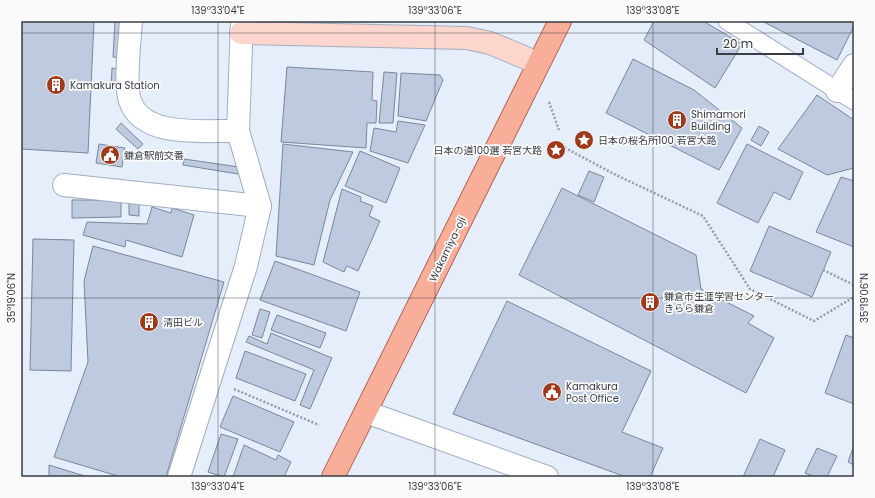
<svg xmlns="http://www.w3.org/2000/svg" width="875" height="498" viewBox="0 0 875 498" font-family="Poppins,'Noto Sans JP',sans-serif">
<rect width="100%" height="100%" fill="#e6eefb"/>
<!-- building -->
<g fill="#bdcadf" stroke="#7a869a">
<polygon points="21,21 94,21 88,153 21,149"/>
<polygon points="115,21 122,21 120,58 113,57"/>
<polygon points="654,21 703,21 742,44 715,88 644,40"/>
<polygon points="762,21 854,21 854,26 837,60"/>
<polygon points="633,59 694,90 742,128 719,170 606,113"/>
<polygon points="287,67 373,72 372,100 377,101 376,123 367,123 366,148 281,142"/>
<polygon points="112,68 118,69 118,89 111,89"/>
<polygon points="384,72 397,73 393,123 379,123"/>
<polygon points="401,73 440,75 443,80 426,121 398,116"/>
<polygon points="817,95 854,120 854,168 827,175 778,149"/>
<polygon points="398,121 425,125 408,163 370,151 374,128 396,132"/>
<polygon points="121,123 143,144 138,149 116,129"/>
<polygon points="759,126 769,132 761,146 751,140"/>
<polygon points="99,144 125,148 122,167 96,163"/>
<polygon points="283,144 353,152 330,200 314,265 276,256"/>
<polygon points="747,144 803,172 790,200 774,192 758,223 717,203"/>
<polygon points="360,151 400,168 386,203 345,186"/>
<polygon points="184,159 239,167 238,174 183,165"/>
<polygon points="589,171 604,177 594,202 578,195"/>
<polygon points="841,177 854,181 854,247 816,232"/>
<polygon points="562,188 696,255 701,289 754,316 748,323 774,338 746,393 519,275"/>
<polygon points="342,189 361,197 360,201 373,206 369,216 380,221 358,271 347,266 344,272 323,262"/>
<polygon points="72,200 121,200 121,217 72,218"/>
<polygon points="129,201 139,201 139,216 129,215"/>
<polygon points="152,207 171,213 172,208 194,215 182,257 126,240 125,247 83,235 87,222 147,224"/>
<polygon points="769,226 831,252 812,297 750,271"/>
<polygon points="33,239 74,240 71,371 30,370"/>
<polygon points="93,246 224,282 166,477 121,477 54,457 88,362 84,281"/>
<polygon points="275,261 360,292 346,331 260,300"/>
<polygon points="507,301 651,371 622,432 663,448 650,477 626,477 453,414"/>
<polygon points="260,309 270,312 262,338 252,335"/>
<polygon points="277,315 326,333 320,348 271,330"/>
<polygon points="271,333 332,358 310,409 300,405 314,370 246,342 249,336 267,344"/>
<polygon points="846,335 854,338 854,404 825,393"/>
<polygon points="245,351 306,374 295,401 236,378"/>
<polygon points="233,396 294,422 280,452 220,427"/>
<polygon points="221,434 238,439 224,477 208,472"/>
<polygon points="760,439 785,450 773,477 743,477"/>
<polygon points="244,445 276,460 278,455 291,462 284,477 233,477"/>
<polygon points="854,445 854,465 848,462"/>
<polygon points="817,448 837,456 827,477 815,477 805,473"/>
<polygon points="49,465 88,477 49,477"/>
</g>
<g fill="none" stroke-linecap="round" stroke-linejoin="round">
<!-- lane casing -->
<g stroke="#a1adc2" stroke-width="19">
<polyline id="lane" points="727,21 854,101"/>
</g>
<!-- street casing -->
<g stroke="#a1adc2" stroke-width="24">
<g id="street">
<path d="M 131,21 C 130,41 124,83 130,101 C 143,139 206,130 238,131 L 242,21"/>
<polyline points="837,91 854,65"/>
<polyline points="64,185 260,206"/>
<polyline points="366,412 547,477"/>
<polyline points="179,477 246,266 260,206 238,131"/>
</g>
</g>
<!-- secondary casing -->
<g stroke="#a1adc2" stroke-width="24">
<polyline id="secondary" points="241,33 467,38 490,43 538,63"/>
</g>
<!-- primary casing -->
<g stroke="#b26350" stroke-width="24">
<polyline id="primary" points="333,477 560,21"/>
</g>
<!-- path -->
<g stroke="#959ca7" stroke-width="2.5" stroke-dasharray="2 2" stroke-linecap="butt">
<polyline points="549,102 559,130"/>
<polyline points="554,142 616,175 703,216 750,289 814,321 854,297"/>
<polyline points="823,270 854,285"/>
<polyline points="234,389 319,425"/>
</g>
<!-- lane -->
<use href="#lane" stroke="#fff" stroke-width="17"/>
<!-- street -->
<use href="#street" stroke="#fff" stroke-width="22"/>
<!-- secondary -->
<use href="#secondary" stroke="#fcd6cc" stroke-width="22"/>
<!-- primary -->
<use href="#primary" stroke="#f9ae9a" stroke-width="22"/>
</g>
<!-- ticks -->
<path fill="none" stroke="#373c45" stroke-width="1" stroke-opacity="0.45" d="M 218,21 L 218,477M 435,21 L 435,477M 653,21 L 653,477M 21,33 L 854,33M 21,298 L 854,298"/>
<!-- icons -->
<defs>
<g id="building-disc" transform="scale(1)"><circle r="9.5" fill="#a0381b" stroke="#fafafa"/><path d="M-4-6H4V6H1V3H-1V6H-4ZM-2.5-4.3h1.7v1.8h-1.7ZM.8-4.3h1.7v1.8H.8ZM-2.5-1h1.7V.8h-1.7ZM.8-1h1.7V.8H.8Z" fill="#fff"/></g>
<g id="sight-disc" transform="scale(1)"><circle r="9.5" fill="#a0381b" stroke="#fafafa"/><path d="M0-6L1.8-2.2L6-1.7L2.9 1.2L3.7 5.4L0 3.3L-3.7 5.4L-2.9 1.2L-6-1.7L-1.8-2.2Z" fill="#fff"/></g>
<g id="civic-disc" transform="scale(1)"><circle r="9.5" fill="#a0381b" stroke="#fafafa"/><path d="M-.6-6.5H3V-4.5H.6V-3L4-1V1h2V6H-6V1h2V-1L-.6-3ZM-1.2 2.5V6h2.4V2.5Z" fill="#fff"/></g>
</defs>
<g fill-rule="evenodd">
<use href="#building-disc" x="56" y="85"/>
<use href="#building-disc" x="677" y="120"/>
<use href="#sight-disc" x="584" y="140"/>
<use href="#sight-disc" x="556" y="150"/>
<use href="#civic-disc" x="110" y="155"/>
<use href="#building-disc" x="650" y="302"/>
<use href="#building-disc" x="149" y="322"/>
<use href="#civic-disc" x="552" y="392"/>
</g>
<g text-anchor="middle" stroke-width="3.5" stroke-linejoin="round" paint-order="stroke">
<!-- poi labels -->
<g font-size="10" fill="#373c45" stroke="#fafafa" text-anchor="start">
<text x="70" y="89">Kamakura Station</text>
<text x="691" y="118">Shimamori<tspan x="691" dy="12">Building</tspan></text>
<text x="598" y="144">日本の桜名所100 若宮大路</text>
<text x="542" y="154" text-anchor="end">日本の道100選 若宮大路</text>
<text x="124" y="159">鎌倉駅前交番</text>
<text x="664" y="300">鎌倉市生涯学習センター<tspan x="664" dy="12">きらら鎌倉</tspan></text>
<text x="163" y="326">清田ビル</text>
<text x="566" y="390">Kamakura<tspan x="566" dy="12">Post Office</tspan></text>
</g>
<!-- street labels -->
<g font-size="10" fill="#373c45" stroke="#fafafa">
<text transform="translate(447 249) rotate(-64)" y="4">Wakamiya-oji</text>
</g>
</g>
<!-- border -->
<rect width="875" height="498" fill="none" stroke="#fafafa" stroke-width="44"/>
<!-- scale -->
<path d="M717 48v6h86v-6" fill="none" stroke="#373c45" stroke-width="2"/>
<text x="723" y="48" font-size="12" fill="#373c45" stroke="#fafafa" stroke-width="3" paint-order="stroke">20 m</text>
<rect x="22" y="22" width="831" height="454" fill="none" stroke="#373c45" stroke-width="1.5"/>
<g font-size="10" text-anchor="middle" fill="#373c45">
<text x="218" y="14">139°33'04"E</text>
<text x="435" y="14">139°33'06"E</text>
<text x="653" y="14">139°33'08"E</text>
<text transform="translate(11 298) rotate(-90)" y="4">35°19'06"N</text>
<text transform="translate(864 298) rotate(-90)" y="4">35°19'06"N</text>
<text x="218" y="490">139°33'04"E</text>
<text x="435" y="490">139°33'06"E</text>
<text x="653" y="490">139°33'08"E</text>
</g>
</svg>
